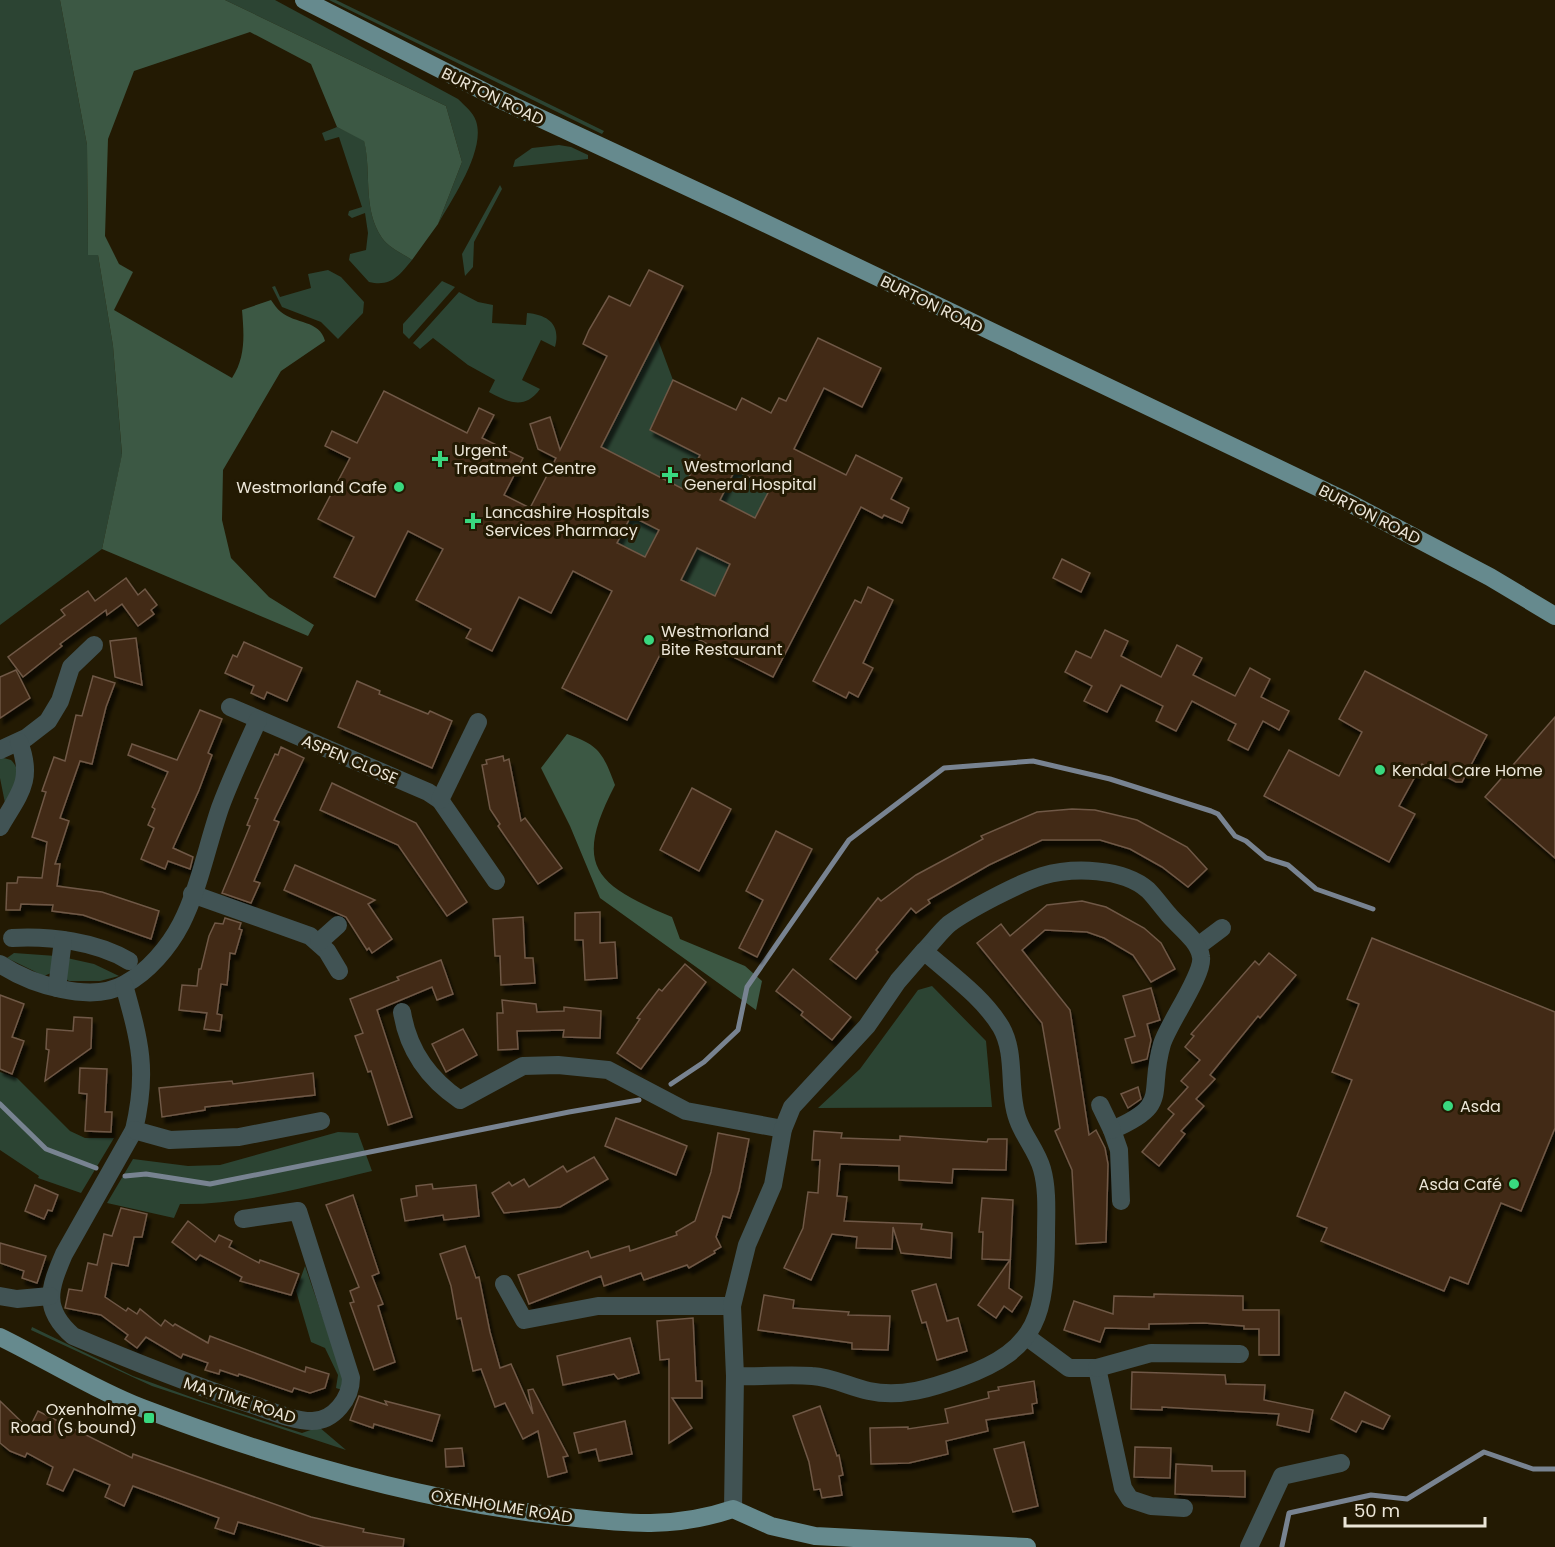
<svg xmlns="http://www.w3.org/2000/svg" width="1555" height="1547" viewBox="0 0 1555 1547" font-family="Poppins,sans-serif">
<defs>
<filter id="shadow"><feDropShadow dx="3.5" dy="6" stdDeviation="1.5" flood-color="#0009"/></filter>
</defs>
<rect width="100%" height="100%" fill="#231a03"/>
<!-- green -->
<g fill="#2c4433">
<polygon points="0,0 60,0 87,145 88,254 98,255 113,346 122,455 102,549 0,625"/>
<path d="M 225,0 L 275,0 L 458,99 C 465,106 473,112 476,121 C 486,150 452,199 438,224 L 462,162 L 446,106 Z"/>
<polygon points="329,0 336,0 604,131 602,134"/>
<path d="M 337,127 L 364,140 C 372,173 362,208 382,238 C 388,247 403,254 412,260 C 399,276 391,287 369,282 L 349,260 L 350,254 L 366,250 L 368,233 L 365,213 L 352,218 L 348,215 L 349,211 L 362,207 L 339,137 L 325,141 L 322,133 Z"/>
<polygon points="559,145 571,147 588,155 588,159 513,167 515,160 532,148"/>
<polygon points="500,185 502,189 474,242 473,267 465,276 462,254"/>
<polygon points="328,270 341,277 364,302 363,313 338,339 321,322 282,307 272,287 275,286 280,297 311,288 308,274"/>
<polygon points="442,281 455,287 409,339 403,333 403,324"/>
<path d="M 459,292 L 478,302 L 493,305 L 492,323 L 526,325 L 527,313 C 548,315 561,324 555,347 L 541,340 L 522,380 L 540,389 C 525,410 509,403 489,392 L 495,380 L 468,365 L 433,338 L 420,349 L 413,343 Z"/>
<polygon points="657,337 673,380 650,430 700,455 683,489 601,447"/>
<polygon points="735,470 771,487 762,505 781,514 747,526 751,516 720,500"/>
<polygon points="631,516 659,530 645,557 617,543"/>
<polygon points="697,548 775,579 723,581 715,596 681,580"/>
<path d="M 0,757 L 11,760 C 25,774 13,788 5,803 L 0,778 Z"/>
<polygon points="14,953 56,956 51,973 44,976 7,958"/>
<polygon points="67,958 94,964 119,976 100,981 69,981 66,979"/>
<polygon points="932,986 986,1041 992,1107 818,1108 860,1069 918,990"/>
<polygon points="0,1072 17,1078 70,1131 85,1138 114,1138 81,1193 38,1178 39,1176 0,1150"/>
<path d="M 338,1132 L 358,1133 L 372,1171 C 309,1186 245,1205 180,1204 L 174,1218 L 107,1203 L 133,1159 L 188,1166 L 220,1165 Z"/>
<polygon points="305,1266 333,1347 343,1364 342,1390 336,1388 338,1375 325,1348 311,1342 296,1291"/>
<polygon points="32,1327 133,1376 202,1401 302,1433 319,1427 346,1450 152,1386 31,1330"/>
</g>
<!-- forest -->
<g fill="#3c5844">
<path d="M 60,0 L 225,0 L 446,106 L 462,162 L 438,224 L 412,260 C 403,254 388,247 382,238 C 362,208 372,173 364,141 L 337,127 L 311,64 L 250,32 L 134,71 L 108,139 L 105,236 L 119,264 L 133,272 L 114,310 L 232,378 C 246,357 244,334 242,310 L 271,300 C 274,304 277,309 281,312 C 295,324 320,320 325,341 L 281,371 L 223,470 L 222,520 L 231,558 L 269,597 L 314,625 L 308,636 L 102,549 L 122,454 L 113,346 L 98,255 L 88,255 L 87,145 Z"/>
<path d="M 567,734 C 599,745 603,753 615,785 C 573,866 594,884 672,917 L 680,939 L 745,966 L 762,981 L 756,1010 L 600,898 L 570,826 L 541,768 Z"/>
</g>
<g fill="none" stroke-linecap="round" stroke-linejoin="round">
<!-- stream -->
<g stroke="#788391" stroke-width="5">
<polyline points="671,1084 704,1062 738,1030 747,987 849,840 944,768 1033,761 1110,779 1211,811 1218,814 1235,836 1246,841 1266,858 1288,865 1316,889 1373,909"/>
<polyline points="0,1104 46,1149 96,1168"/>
<polyline points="125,1176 146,1174 210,1184 569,1112 639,1100"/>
<polyline points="1282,1546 1289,1513 1371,1495 1407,1499 1484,1452 1533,1469 1555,1469"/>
</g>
</g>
<!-- building -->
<g fill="#422a16" stroke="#6f5846" stroke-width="1.5" fill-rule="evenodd" filter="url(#shadow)">
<path d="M 649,270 L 683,286 L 601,447 L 683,489 L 700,455 L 650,430 L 673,380 L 736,410 L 742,398 L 771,413 L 779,398 L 786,401 L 818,338 L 881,368 L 862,407 L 824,388 L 794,449 L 846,475 L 856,455 L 902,478 L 891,499 L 909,508 L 902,523 L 884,515 L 882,518 L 861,507 L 773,677 L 674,627 L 627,720 L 562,688 L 612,591 L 573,571 L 551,613 L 519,597 L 492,651 L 466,638 L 471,629 L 416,600 L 443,549 L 408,531 L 375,597 L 334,577 L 354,537 L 318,519 L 350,458 L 325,446 L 332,431 L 357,443 L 384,391 L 467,433 L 479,408 L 494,415 L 482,438 L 523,458 L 504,495 L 530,508 L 556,458 L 538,449 L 530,424 L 550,417 L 560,450 L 607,356 L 583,344 L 589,330 L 609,296 L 630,306 ZM 735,470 L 771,487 L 755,518 L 720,500 ZM 631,516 L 659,530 L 645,557 L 617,543 ZM 697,548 L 730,564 L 715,596 L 681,580 Z"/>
<polygon points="1062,559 1090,573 1081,592 1053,578"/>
<polygon points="126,578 138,595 145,589 157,605 151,610 154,614 138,626 122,604 107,615 106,610 60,644 62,646 23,677 8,657 65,615 61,610 88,591 95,601"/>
<polygon points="868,587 893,600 863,663 873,668 858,697 849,692 846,698 813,681 855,600 861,603"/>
<polygon points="1105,630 1128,641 1121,656 1161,677 1177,645 1202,658 1193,675 1235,696 1250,668 1270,679 1261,697 1289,711 1279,730 1263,721 1248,750 1228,740 1236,724 1192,701 1176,731 1156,721 1163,706 1121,685 1107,712 1084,701 1092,686 1065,672 1076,651 1091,658"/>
<polygon points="136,638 142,685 115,677 110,641"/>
<polygon points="244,642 302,668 287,701 267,692 264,699 251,693 254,686 225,673 233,655 237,657"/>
<polygon points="16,670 30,698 0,718 0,677"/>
<polygon points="1365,671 1487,735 1462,782 1456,782 1422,764 1399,806 1415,814 1389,862 1264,796 1289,750 1339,776 1362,732 1339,719"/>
<polygon points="93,676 115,683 106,707 92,764 80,761 60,818 69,821 55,864 60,864 57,886 102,892 159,911 151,939 83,915 52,911 53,905 21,904 20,910 6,910 7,883 17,883 18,877 42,878 47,842 32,837 46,792 42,791 54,757 65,761 76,715 82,716"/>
<polygon points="357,681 380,691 379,694 428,714 430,711 452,721 432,768 338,727"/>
<polygon points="200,710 222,719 208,753 212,755 199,790 173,848 193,857 190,869 168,861 165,869 141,859 154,828 148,825 155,809 152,807 168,772 128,755 132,744 177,760"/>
<polygon points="1555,717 1555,858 1485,797"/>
<polygon points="281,747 304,758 274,820 279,822 254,881 260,883 251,903 222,893 250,826 247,825 258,799 255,798 275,754 278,755"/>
<polygon points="503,756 504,761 509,759 521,821 525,818 562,868 538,884 498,826 500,824 490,809 482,765 487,764 486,760"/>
<polygon points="332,783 416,823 467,902 447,916 398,845 320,810"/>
<polygon points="692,788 731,809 699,871 660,850"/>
<polygon points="1072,809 1095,810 1137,820 1187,847 1207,869 1188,887 1162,867 1130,849 1100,840 1042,840 989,865 928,900 930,903 916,913 911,908 876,950 878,952 856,979 830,959 878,898 881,901 916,875 983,839 981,836 1037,812"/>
<polygon points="776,831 812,849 757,957 739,948 763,900 746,891"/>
<polygon points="295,865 375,900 368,904 392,939 372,953 369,948 367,950 346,917 284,890"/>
<polygon points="1082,901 1106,907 1144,928 1161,943 1175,969 1151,982 1133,955 1104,938 1087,932 1045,930 1022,950 1070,1010 1089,1135 1096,1130 1105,1148 1108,1164 1106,1242 1076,1244 1072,1170 1055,1131 1060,1128 1042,1023 977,943 1001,924 1010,936 1047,905"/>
<polygon points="600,912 600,943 615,942 617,978 585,980 583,940 575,940 575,913"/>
<polygon points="523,917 525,958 533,958 535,983 501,985 500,956 495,956 493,919"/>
<polygon points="225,918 241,923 239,929 242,930 235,954 230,953 227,985 221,984 217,1014 222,1015 220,1031 204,1029 207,1013 179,1010 182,985 197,986 199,969 201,969 209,936 215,923 223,924"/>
<polygon points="1372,938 1555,1012 1555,1128 1521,1211 1501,1203 1468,1284 1450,1277 1444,1291 1321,1241 1327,1228 1297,1216 1352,1080 1332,1072 1359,1004 1347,999"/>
<polygon points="1269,953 1296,975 1260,1018 1258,1016 1210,1075 1215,1079 1196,1099 1204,1106 1181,1131 1185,1134 1159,1166 1142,1152 1174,1114 1168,1109 1188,1087 1181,1081 1200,1060 1185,1047 1194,1036 1191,1034 1255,961 1259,965"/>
<polygon points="441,960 453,994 437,1000 432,987 377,1010 412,1117 388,1125 371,1071 368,1072 355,1036 363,1033 350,999 399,980 397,977"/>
<polygon points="685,964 706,982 641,1069 617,1053 640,1019 637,1018 659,989 662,991"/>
<polygon points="793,969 851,1017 832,1040 801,1015 803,1012 776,991"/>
<polygon points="1151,988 1160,1020 1147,1024 1151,1040 1147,1059 1132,1063 1125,1039 1135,1036 1123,996"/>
<polygon points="0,995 24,1004 12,1037 24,1041 12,1074 0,1069"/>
<polygon points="502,1000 536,1004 537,1012 564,1011 564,1007 601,1011 600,1038 563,1037 564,1030 517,1031 518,1049 498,1050 497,1013 503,1013"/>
<polygon points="74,1017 92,1018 91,1048 45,1081 49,1050 46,1049 47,1029 73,1031"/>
<polygon points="463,1029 477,1055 446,1072 432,1044"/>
<polygon points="80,1068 107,1069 105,1112 112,1112 111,1132 85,1131 87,1094 79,1093"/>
<polygon points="313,1073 315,1095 205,1107 205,1110 162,1117 159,1088 232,1081 233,1084"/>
<polygon points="1138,1087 1141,1099 1128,1108 1121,1094"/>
<polygon points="616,1118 687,1146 676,1175 605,1146"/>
<polygon points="814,1131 842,1133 841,1138 900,1140 900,1136 987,1142 988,1139 1007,1139 1006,1170 953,1169 952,1183 899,1180 899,1166 840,1164 837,1196 847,1197 844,1221 922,1224 921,1229 952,1233 951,1258 901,1253 893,1227 892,1249 856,1248 857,1237 832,1234 811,1280 784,1268 803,1228 808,1192 818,1193 820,1160 812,1160"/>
<polygon points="718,1133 749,1139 739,1190 730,1218 723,1216 716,1237 721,1247 714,1251 715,1253 689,1268 687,1265 644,1280 641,1273 604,1286 601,1276 529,1304 518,1275 588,1251 591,1258 629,1246 630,1251 677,1235 676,1232 695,1221 711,1172"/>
<polygon points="594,1157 608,1179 560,1207 504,1213 492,1193 509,1182 512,1186 524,1179 529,1187 563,1166 567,1172"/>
<polygon points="432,1184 433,1189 476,1185 479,1216 444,1220 443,1215 405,1221 401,1199 417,1196 416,1186"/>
<polygon points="35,1185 58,1195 52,1211 48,1210 44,1219 25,1211"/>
<polygon points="353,1195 379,1273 372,1276 383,1304 378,1306 395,1362 374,1370 350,1303 354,1302 350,1291 359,1287 326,1205"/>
<polygon points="982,1198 1013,1200 1009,1288 1022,1297 1012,1312 1004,1306 996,1318 978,1305 1010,1260 982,1259 983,1232 979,1232"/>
<polygon points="121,1208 147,1214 142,1237 134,1237 128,1266 112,1263 105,1297 126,1311 128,1308 137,1314 140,1309 161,1326 165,1320 173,1326 175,1324 208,1343 210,1336 305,1372 306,1367 329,1374 325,1388 310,1393 294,1388 292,1392 239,1374 238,1376 220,1370 219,1374 205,1370 208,1363 183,1354 181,1358 146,1337 137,1348 125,1339 128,1335 101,1315 65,1308 69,1289 82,1291 88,1263 97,1265 104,1234 112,1236"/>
<polygon points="188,1221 215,1242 219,1235 232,1241 229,1247 259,1263 260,1260 299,1274 291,1295 240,1281 242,1277 200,1255 196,1260 172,1242"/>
<polygon points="0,1243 46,1256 37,1283 22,1278 24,1271 0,1263"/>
<polygon points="465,1246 476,1278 479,1277 490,1332 500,1368 511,1364 533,1414 528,1390 533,1389 568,1456 563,1457 567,1472 548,1477 538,1431 523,1439 505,1403 495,1407 481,1369 473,1371 461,1318 457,1319 451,1286 440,1254"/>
<polygon points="936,1284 947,1321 958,1318 967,1351 937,1360 926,1322 922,1323 912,1291"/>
<polygon points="1154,1294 1243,1296 1243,1310 1279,1310 1279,1355 1259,1355 1259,1329 1244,1329 1244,1326 1204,1323 1149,1324 1149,1329 1105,1328 1100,1342 1064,1330 1074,1301 1113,1314 1114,1296 1154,1297"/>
<polygon points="764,1295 794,1300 793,1308 849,1312 848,1315 890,1316 888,1350 852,1349 852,1343 758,1330"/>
<polygon points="693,1318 696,1381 702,1381 702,1398 672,1398 692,1428 669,1443 669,1359 660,1360 657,1321"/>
<polygon points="630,1338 639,1373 618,1379 614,1374 563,1385 557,1356"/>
<polygon points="1132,1372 1225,1375 1226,1384 1265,1385 1264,1400 1313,1410 1309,1432 1277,1425 1279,1414 1162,1407 1162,1410 1131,1409"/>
<polygon points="1034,1381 1037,1403 1032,1404 1033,1413 986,1420 988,1431 946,1441 948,1454 909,1463 871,1464 870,1428 908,1427 908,1429 948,1423 945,1409 989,1398 988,1392 999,1390 998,1387"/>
<polygon points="1345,1392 1390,1416 1383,1429 1362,1421 1356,1432 1331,1419"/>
<polygon points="359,1396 387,1405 385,1401 440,1415 432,1441 374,1424 373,1428 350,1420"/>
<polygon points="0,1401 29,1429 38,1411 132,1458 133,1454 311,1517 364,1529 363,1532 404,1539 403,1547 325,1547 238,1522 234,1534 215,1528 219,1518 133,1486 124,1506 105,1497 110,1485 74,1469 63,1491 47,1484 53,1467 27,1453 25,1457 10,1451 0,1443"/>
<polygon points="820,1406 837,1456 839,1455 843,1475 839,1476 842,1495 822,1498 820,1489 814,1490 809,1462 793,1416"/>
<polygon points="625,1421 632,1454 599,1461 596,1449 579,1453 574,1433"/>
<polygon points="1024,1442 1038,1506 1013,1512 994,1449"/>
<polygon points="1135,1447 1171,1448 1170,1478 1134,1477"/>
<polygon points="462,1448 464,1466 446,1467 445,1449"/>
<polygon points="1176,1464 1212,1466 1212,1471 1245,1471 1245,1497 1175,1494"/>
</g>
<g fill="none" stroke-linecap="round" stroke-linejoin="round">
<!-- minor -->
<g stroke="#415354" stroke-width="18">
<polyline points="230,707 428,792 440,800 496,881"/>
<polyline points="0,750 26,738 48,721 60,701 71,667 94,645"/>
<polyline points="440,800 478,722"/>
<path d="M 0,827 C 19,794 34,781 19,742"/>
<polyline points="192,894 310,936 327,951 339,971"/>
<path d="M 12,938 C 50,936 96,941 129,961"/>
<polyline points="319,942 338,925"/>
<polyline points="1198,946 1222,928"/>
<path d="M 924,951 C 932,943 940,932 949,924 C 968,910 1019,883 1042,876 C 1073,867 1123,868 1148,890 C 1155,897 1162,907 1169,915 C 1179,927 1199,941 1201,957 C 1204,974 1168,1024 1162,1044 C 1147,1095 1172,1104 1112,1130 L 1119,1150 L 1121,1201"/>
<path d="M 0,964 C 30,984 91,1004 125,984 C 148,972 169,947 181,924 C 199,889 207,846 220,808 C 231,778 245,749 258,720"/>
<path d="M 124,985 C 140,1042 148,1071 134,1130 L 64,1254 C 49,1289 42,1309 73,1336 C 132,1361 190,1384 250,1404 C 269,1410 292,1421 312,1421 C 334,1421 351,1398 351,1378 L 298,1211 L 243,1219"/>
<polyline points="57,988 63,940"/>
<path d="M 402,1012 C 408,1050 429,1079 460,1100 L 523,1066 L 558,1065 L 608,1070 L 686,1111 L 783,1129"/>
<polyline points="1100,1105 1112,1130"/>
<polyline points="134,1130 170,1140 239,1137 321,1121"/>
<polyline points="504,1284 524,1320 598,1306 732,1306"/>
<polyline points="0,1296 17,1299 50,1296"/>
<polyline points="1027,1337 1069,1368 1097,1368 1123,1488 1130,1499 1151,1506 1184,1508"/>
<polyline points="1097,1368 1151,1353 1240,1354"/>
<path d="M 733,1509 L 735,1376 L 732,1306 L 747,1245 L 773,1185 L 783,1129 L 792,1107 L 867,1026 L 898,981 L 924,951 C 951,975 982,996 1001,1027 C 1017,1055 1007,1091 1018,1120 C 1024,1137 1037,1151 1042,1169 C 1048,1190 1046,1215 1046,1237 C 1045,1313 1040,1349 962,1377 C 932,1388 901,1398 869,1391 C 850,1387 832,1377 812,1376 C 787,1374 761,1377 735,1376"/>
<polyline points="1249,1547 1282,1476 1341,1463"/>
</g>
<!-- major -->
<g stroke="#668a8e" stroke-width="18">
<polyline points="304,0 501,100 731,207 1340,498 1490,577 1555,616"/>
<path d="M 0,1337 C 47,1360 93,1389 142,1408 C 276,1459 415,1500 558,1516 C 622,1523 671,1530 733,1509 L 771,1526 L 815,1536 L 1027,1547"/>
</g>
</g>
<!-- markers -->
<g fill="#39d87f" stroke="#231a03" stroke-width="2">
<path d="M437 450h6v6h6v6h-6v6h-6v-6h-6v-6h6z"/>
<path d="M667 466h6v6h6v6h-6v6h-6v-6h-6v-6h6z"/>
<circle cx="399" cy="487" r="6"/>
<path d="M470 512h6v6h6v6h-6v6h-6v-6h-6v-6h6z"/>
<circle cx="649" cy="640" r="6"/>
<circle cx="1380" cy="770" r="6"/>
<circle cx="1448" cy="1106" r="6"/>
<circle cx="1514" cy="1184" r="6"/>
<rect x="143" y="1412" width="12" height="12" rx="3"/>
</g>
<g text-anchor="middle" stroke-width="6" stroke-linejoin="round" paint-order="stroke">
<!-- street labels -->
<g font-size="16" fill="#ece6d8" stroke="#231a03">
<text transform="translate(493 96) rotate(26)" y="6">BURTON ROAD</text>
<text transform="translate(932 304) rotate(26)" y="6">BURTON ROAD</text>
<text transform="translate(1370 514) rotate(27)" y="6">BURTON ROAD</text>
<text transform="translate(350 759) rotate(23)" y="6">ASPEN CLOSE</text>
<text transform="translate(240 1400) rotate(18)" y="6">MAYTIME ROAD</text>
<text transform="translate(502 1506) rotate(9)" y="6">OXENHOLME ROAD</text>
</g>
<!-- poi labels -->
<g font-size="16" fill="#ece6d8" stroke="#231a03" text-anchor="start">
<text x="454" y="456">Urgent<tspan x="454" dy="18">Treatment Centre</tspan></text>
<text x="684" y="472">Westmorland<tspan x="684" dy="18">General Hospital</tspan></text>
<text x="387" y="493" text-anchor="end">Westmorland Cafe</text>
<text x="485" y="518">Lancashire Hospitals<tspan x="485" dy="18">Services Pharmacy</tspan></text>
<text x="661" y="637">Westmorland<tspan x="661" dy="18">Bite Restaurant</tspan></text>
<text x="1392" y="776">Kendal Care Home</text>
<text x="1460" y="1112">Asda</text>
<text x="1502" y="1190" text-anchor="end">Asda Café</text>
<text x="137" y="1415" text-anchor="end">Oxenholme<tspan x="137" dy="18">Road (S bound)</tspan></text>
</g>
</g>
<!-- scale -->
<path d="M1345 1517v9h140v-9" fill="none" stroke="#ece6d8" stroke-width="3"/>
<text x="1354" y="1517" font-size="18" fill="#ece6d8" stroke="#231a03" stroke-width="4.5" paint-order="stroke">50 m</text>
</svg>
